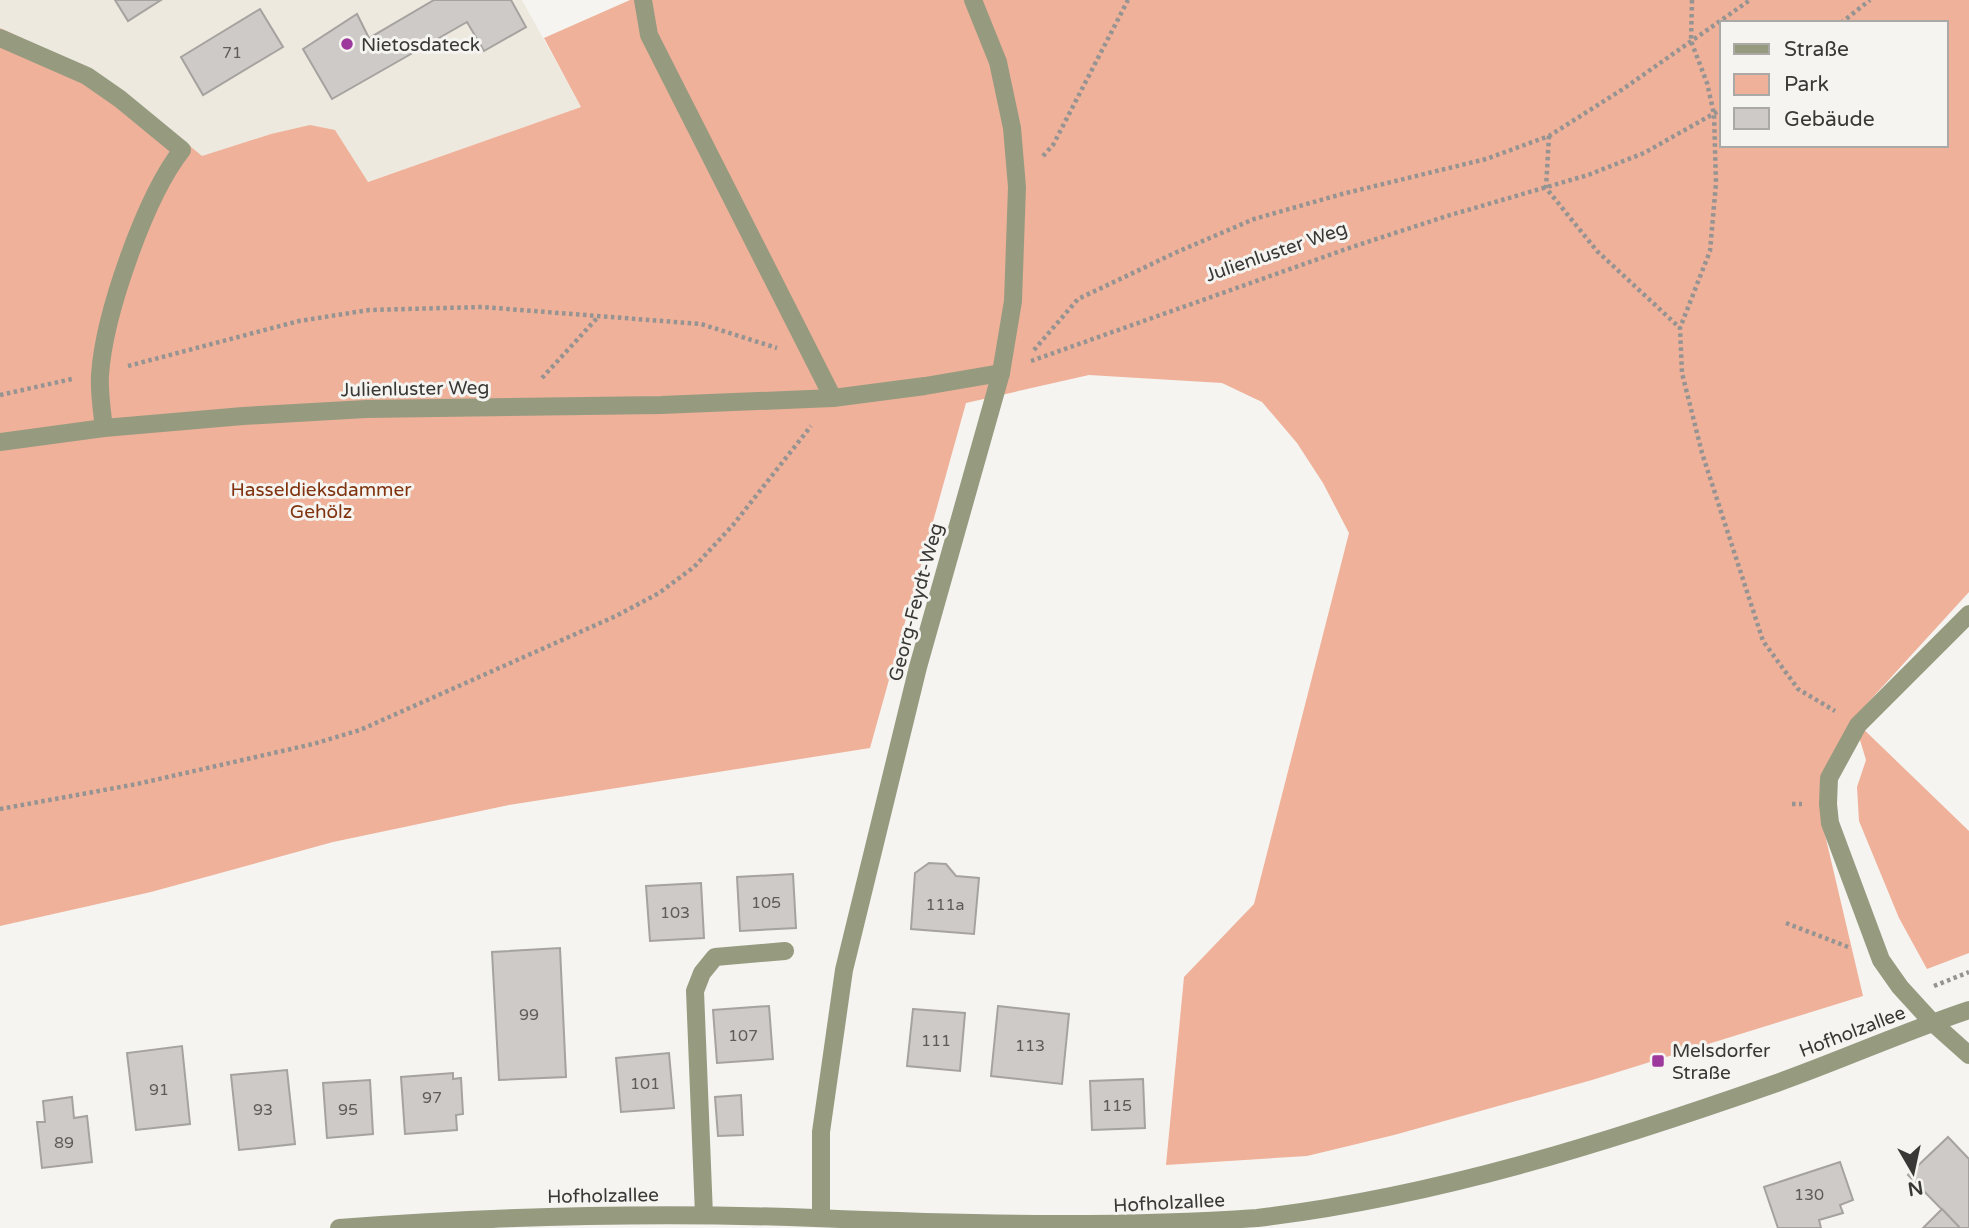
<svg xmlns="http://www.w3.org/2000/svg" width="1969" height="1228" viewBox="0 0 1969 1228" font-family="'Varela Round',sans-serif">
<rect width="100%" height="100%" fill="#f5f4f0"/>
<!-- built -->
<polygon fill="#ede9de" points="0,0 522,0 581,107 367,182 335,130 271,134 202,157 144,108 89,69 0,28"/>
<!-- green -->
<path fill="#efb199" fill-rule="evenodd" d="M 630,0 L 1969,0 L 1969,592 L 1853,719 L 1969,831 L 1969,953 L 1927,969 L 1899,918 L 1859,821 L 1857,787 L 1866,760 L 1854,720 L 1822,822 L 1863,996 L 1592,1080 L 1394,1135 L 1307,1156 L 1166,1165 L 1184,977 L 1254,904 L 1349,533 L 1323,483 L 1297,443 L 1262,402 L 1222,383 L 1089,375 L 966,403 L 870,748 L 509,805 L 333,842 L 151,892 L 0,926 L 0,28 L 89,69 L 144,108 L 202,156 L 271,134 L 310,125 L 335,130 L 368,182 L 581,107 L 544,38 ZM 1722,23 L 1946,23 L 1946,145 L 1722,145 Z"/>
<!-- building -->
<g fill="#cdcac7" stroke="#a5a29f" stroke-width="2">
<polygon points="115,0 161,0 128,21"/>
<polygon points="434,0 511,0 526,27 484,51 467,22 332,99 303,49 357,14 369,38"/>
<polygon points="260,9 283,47 203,95 181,57"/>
<polygon points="929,863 946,864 956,876 979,878 974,934 911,929 915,873"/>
<polygon points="793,874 796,928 740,931 737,877"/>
<polygon points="701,883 704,938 650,941 646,886"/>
<polygon points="560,948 566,1077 499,1080 492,952"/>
<polygon points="769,1006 773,1059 717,1063 713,1010"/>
<polygon points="998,1006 1069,1014 1062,1084 991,1076"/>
<polygon points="913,1009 965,1013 960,1071 907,1066"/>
<polygon points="182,1046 190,1124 136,1130 127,1053"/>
<polygon points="669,1053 674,1108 621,1112 616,1058"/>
<polygon points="287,1070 295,1144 239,1150 231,1075"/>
<polygon points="453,1073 453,1079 461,1078 463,1114 456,1115 457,1130 405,1134 401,1077"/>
<polygon points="1143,1079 1145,1128 1092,1130 1090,1081"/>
<polygon points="370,1080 373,1134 327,1138 323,1083"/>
<polygon points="741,1095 743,1135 718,1136 715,1097"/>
<polygon points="72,1097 74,1118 87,1116 92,1162 42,1168 37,1122 45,1122 43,1101"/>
<polygon points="1948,1137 1969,1159 1969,1228 1960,1228 1908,1175"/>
<polygon points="1840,1162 1853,1200 1840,1205 1843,1213 1819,1220 1821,1228 1778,1228 1764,1187"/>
<polygon points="1942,1209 1960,1228 1923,1228"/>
</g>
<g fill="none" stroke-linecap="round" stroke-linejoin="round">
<!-- path -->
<g stroke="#959492" stroke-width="4.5" stroke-dasharray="3.5 3.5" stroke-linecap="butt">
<polyline points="1692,0 1691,41 1707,83 1714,114 1716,183 1710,251 1680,328 1682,373 1702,453 1763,641 1798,689 1835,711"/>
<polyline points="1841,23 1870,0"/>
<polyline points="1549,136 1546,188 1597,251 1680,328"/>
<polyline points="1043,156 1053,145 1128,0"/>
<polyline points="1034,350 1078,299 1177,252 1254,219 1342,194 1486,159 1549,136 1623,89 1750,0"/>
<polyline points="1031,361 1352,247 1447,216 1588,175 1644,153 1722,109"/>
<polyline points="128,366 299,321 369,310 482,307 701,324 777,348"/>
<polyline points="542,378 598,317"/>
<polyline points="0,395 72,379"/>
<polyline points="1792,804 1802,804"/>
<polyline points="0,809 137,784 313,744 360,730 616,616 659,593 694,567 733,525 811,426"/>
<polyline points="1786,923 1848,947"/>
<polyline points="1934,986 1969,972"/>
</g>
<!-- minor -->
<g stroke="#969b80" stroke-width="18">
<polyline points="643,0 649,35 833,398"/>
<path d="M 0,38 L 87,76 L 120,99 L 182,150 C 145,197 104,315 100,375 C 99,393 102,411 104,428"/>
<polyline points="0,442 104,428 243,416 366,409 661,405 833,398 925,386 1001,373"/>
<polyline points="1969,614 1858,725 1829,778 1828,804 1830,823 1881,960 1900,987 1932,1022 1969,1055"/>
<polyline points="704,1215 695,991 702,973 715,957 785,951"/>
<polyline points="821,1218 821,1132 844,970 918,667 1001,373 1013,301 1017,187 1012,128 998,62 973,0"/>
<path d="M 339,1228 C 498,1216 656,1212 815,1218 C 962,1224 1111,1228 1257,1218 C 1435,1197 1606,1143 1774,1084 C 1839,1061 1903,1032 1969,1010"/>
</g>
</g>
<!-- markers -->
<g fill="#9d389d" stroke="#f5f4f0" stroke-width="2.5">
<circle cx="347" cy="44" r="7"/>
<rect x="1651" y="1054" width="14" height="14" rx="3.5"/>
</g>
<g text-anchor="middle" stroke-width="6" stroke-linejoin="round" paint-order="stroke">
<!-- number labels -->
<g font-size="16" fill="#5e5c5b">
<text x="232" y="58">71</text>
<text x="766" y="908">105</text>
<text x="945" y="910">111a</text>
<text x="675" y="918">103</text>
<text x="529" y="1020">99</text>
<text x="743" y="1041">107</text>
<text x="936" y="1046">111</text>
<text x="1030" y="1051">113</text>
<text x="645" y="1089">101</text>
<text x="159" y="1095">91</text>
<text x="432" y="1103">97</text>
<text x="1117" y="1111">115</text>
<text x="263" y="1115">93</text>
<text x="348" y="1115">95</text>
<text x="64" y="1148">89</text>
<text x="1809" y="1200">130</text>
</g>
<!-- poi labels -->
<g font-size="19" fill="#393837" stroke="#f5f4f0" text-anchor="start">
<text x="361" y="51">Nietosdateck</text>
<text x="1672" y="1057">Melsdorfer<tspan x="1672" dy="22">Straße</tspan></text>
</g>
<!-- street labels -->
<g font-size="19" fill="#393837" stroke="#f5f4f0">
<text transform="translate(1276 251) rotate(-19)" y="7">Julienluster Weg</text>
<text transform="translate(415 388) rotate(-1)" y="7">Julienluster Weg</text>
<text transform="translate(915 602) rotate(-75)" y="7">Georg-Feydt-Weg</text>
<text transform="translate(1852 1031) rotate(-21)" y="7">Hofholzallee</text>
<text transform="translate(603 1195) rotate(-1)" y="7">Hofholzallee</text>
<text transform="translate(1169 1202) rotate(-3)" y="7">Hofholzallee</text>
</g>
<!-- park labels -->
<g font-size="19" fill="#80330f" stroke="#f5f4f0">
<text x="321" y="496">Hasseldieksdammer<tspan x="321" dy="22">Gehölz</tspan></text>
</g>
</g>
<!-- legend -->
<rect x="1720" y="21" width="228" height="126" fill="#f5f4f0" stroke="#aaa9a6" stroke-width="2"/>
<rect x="1734" y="44" width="35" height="10" fill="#969b80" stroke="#aaa9a6" stroke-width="2"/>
<text x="1784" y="56" font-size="21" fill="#393837">Straße</text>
<rect x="1734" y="74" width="35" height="21" fill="#efb199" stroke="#aaa9a6" stroke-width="2"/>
<text x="1784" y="91" font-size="21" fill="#393837">Park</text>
<rect x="1734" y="108" width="35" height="21" fill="#cdcac7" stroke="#aaa9a6" stroke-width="2"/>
<text x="1784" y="126" font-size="21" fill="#393837">Gebäude</text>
<!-- north arrow -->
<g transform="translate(1913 1172) rotate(171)" stroke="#f5f4f0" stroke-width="5" paint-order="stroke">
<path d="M0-5L12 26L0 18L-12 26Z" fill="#393837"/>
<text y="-10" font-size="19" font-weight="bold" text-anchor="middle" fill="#393837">N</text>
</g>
</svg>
